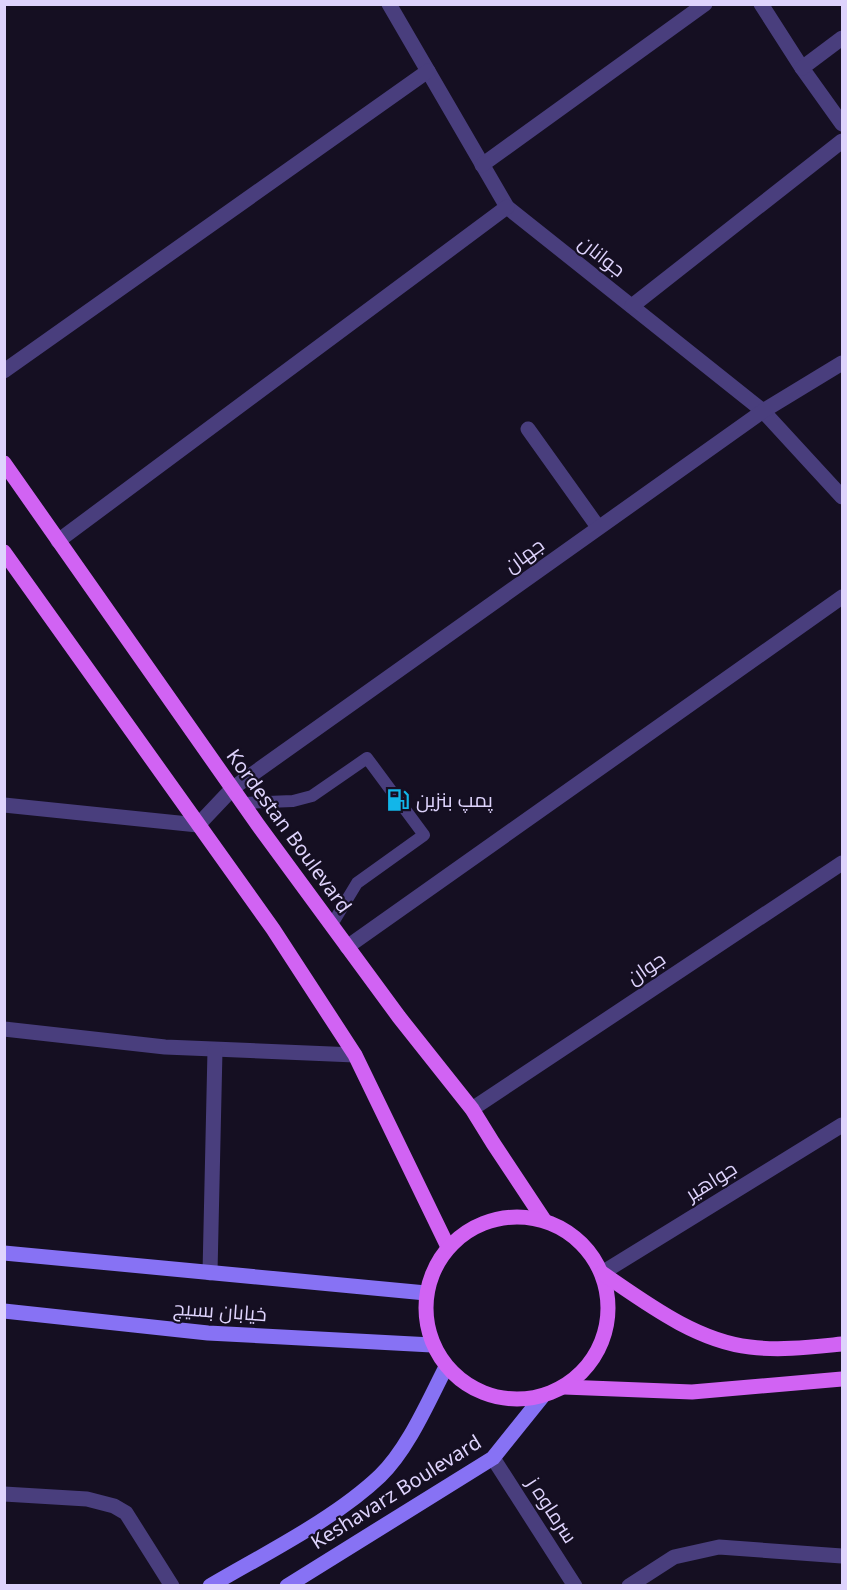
<svg xmlns="http://www.w3.org/2000/svg" width="847" height="1590" viewBox="0 0 847 1590" font-family="'Noto Sans',Cairo,sans-serif">
<rect width="100%" height="100%" fill="#150f22"/>
<g fill="none" stroke-linecap="round" stroke-linejoin="round">
<!-- service -->
<polyline stroke="#493e7d" stroke-width="12" points="244,803 293,801 312,796 367,758 424,835 357,883 331,926"/>
<!-- minor -->
<g stroke="#493e7d" stroke-width="15">
<polyline points="389,4 507,207 763,411 842,497"/>
<polyline points="761,4 802,68 842,124"/>
<polyline points="802,68 842,38"/>
<polyline points="482,165 705,4"/>
<polyline points="632,306 842,141"/>
<polyline points="4,371 428,71"/>
<polyline points="528,429 598,527"/>
<polyline points="58,541 507,207"/>
<polyline points="4,805 198,825 233,788 763,411 842,363"/>
<polyline points="347,947 842,597"/>
<polyline points="4,1029 165,1047 355,1055"/>
<polyline points="472,1109 842,863"/>
<polyline points="210,1273 215,1050"/>
<polyline points="602,1273 842,1125"/>
<polyline points="493,1458 575,1586"/>
<polyline points="4,1494 87,1499 114,1506 126,1513 172,1586"/>
<polyline points="629,1586 674,1557 719,1547 842,1556"/>
</g>
<!-- secondary -->
<g stroke="#8772f4" stroke-width="15">
<polyline points="4,1253 426,1293"/>
<polyline points="4,1311 208,1333 432,1345"/>
<path d="M 210,1586 C 264,1554 335,1519 380,1476 C 408,1449 428,1402 446,1367"/>
<polyline points="287,1586 493,1458 542,1397"/>
</g>
<!-- primary -->
<g stroke="#d163f3" stroke-width="15">
<polyline points="4,463 258,825 399,1017 472,1109 493,1143 544,1220"/>
<polyline points="4,552 273,929 355,1055 448,1247"/>
<circle cx="517" cy="1308" r="91"/>
<path d="M 602,1273 C 646,1303 696,1341 750,1347 C 780,1351 812,1347 842,1344"/>
<polyline points="564,1387 692,1392 842,1379"/>
</g>
</g>
<!-- icons -->
<defs>
<g id="fuel-bare" transform="scale(1.8)"><path d="M-5.5-6h7V0h2V4h1.3V-2.5L3-4.5l.8-.8L6-3V5H2.5V1h-1V6h-7ZM-4.2-4.7v3.2H.2V-4.7Z" fill="#12b6e9" stroke="#150f22" stroke-width="2.5" paint-order="stroke"/></g>
</defs>
<g fill-rule="evenodd">
<use href="#fuel-bare" x="398" y="800"/>
</g>
<g text-anchor="middle" stroke-width="4.5" stroke-linejoin="round" paint-order="stroke">
<!-- street labels -->
<g font-size="20" fill="#ded3fc" stroke="#150f22">
<text transform="translate(602 256) rotate(38)" y="7">جوانان</text>
<text transform="translate(524 555) rotate(-36)" y="7">جهان</text>
<text transform="translate(289 831) rotate(54)" y="7">Kordestan Boulevard</text>
<text transform="translate(646 968) rotate(-34)" y="7">جوان</text>
<text transform="translate(711 1181) rotate(-32)" y="7">جواهیر</text>
<text transform="translate(220 1311) rotate(4)" y="7">خیابان بسیج</text>
<text transform="translate(396 1492) rotate(-32)" y="7">Keshavarz Boulevard</text>
<text transform="translate(552 1510) rotate(57)" y="7">سرماوه ز</text>
</g>
<!-- poi labels -->
<g font-size="20" fill="#ded3fc" stroke="#150f22" text-anchor="start">
<text x="416" y="807">پمپ بنزین</text>
</g>
</g>
<!-- border -->
<rect width="847" height="1590" fill="none" stroke="#ded3fc" stroke-width="12"/>
</svg>
